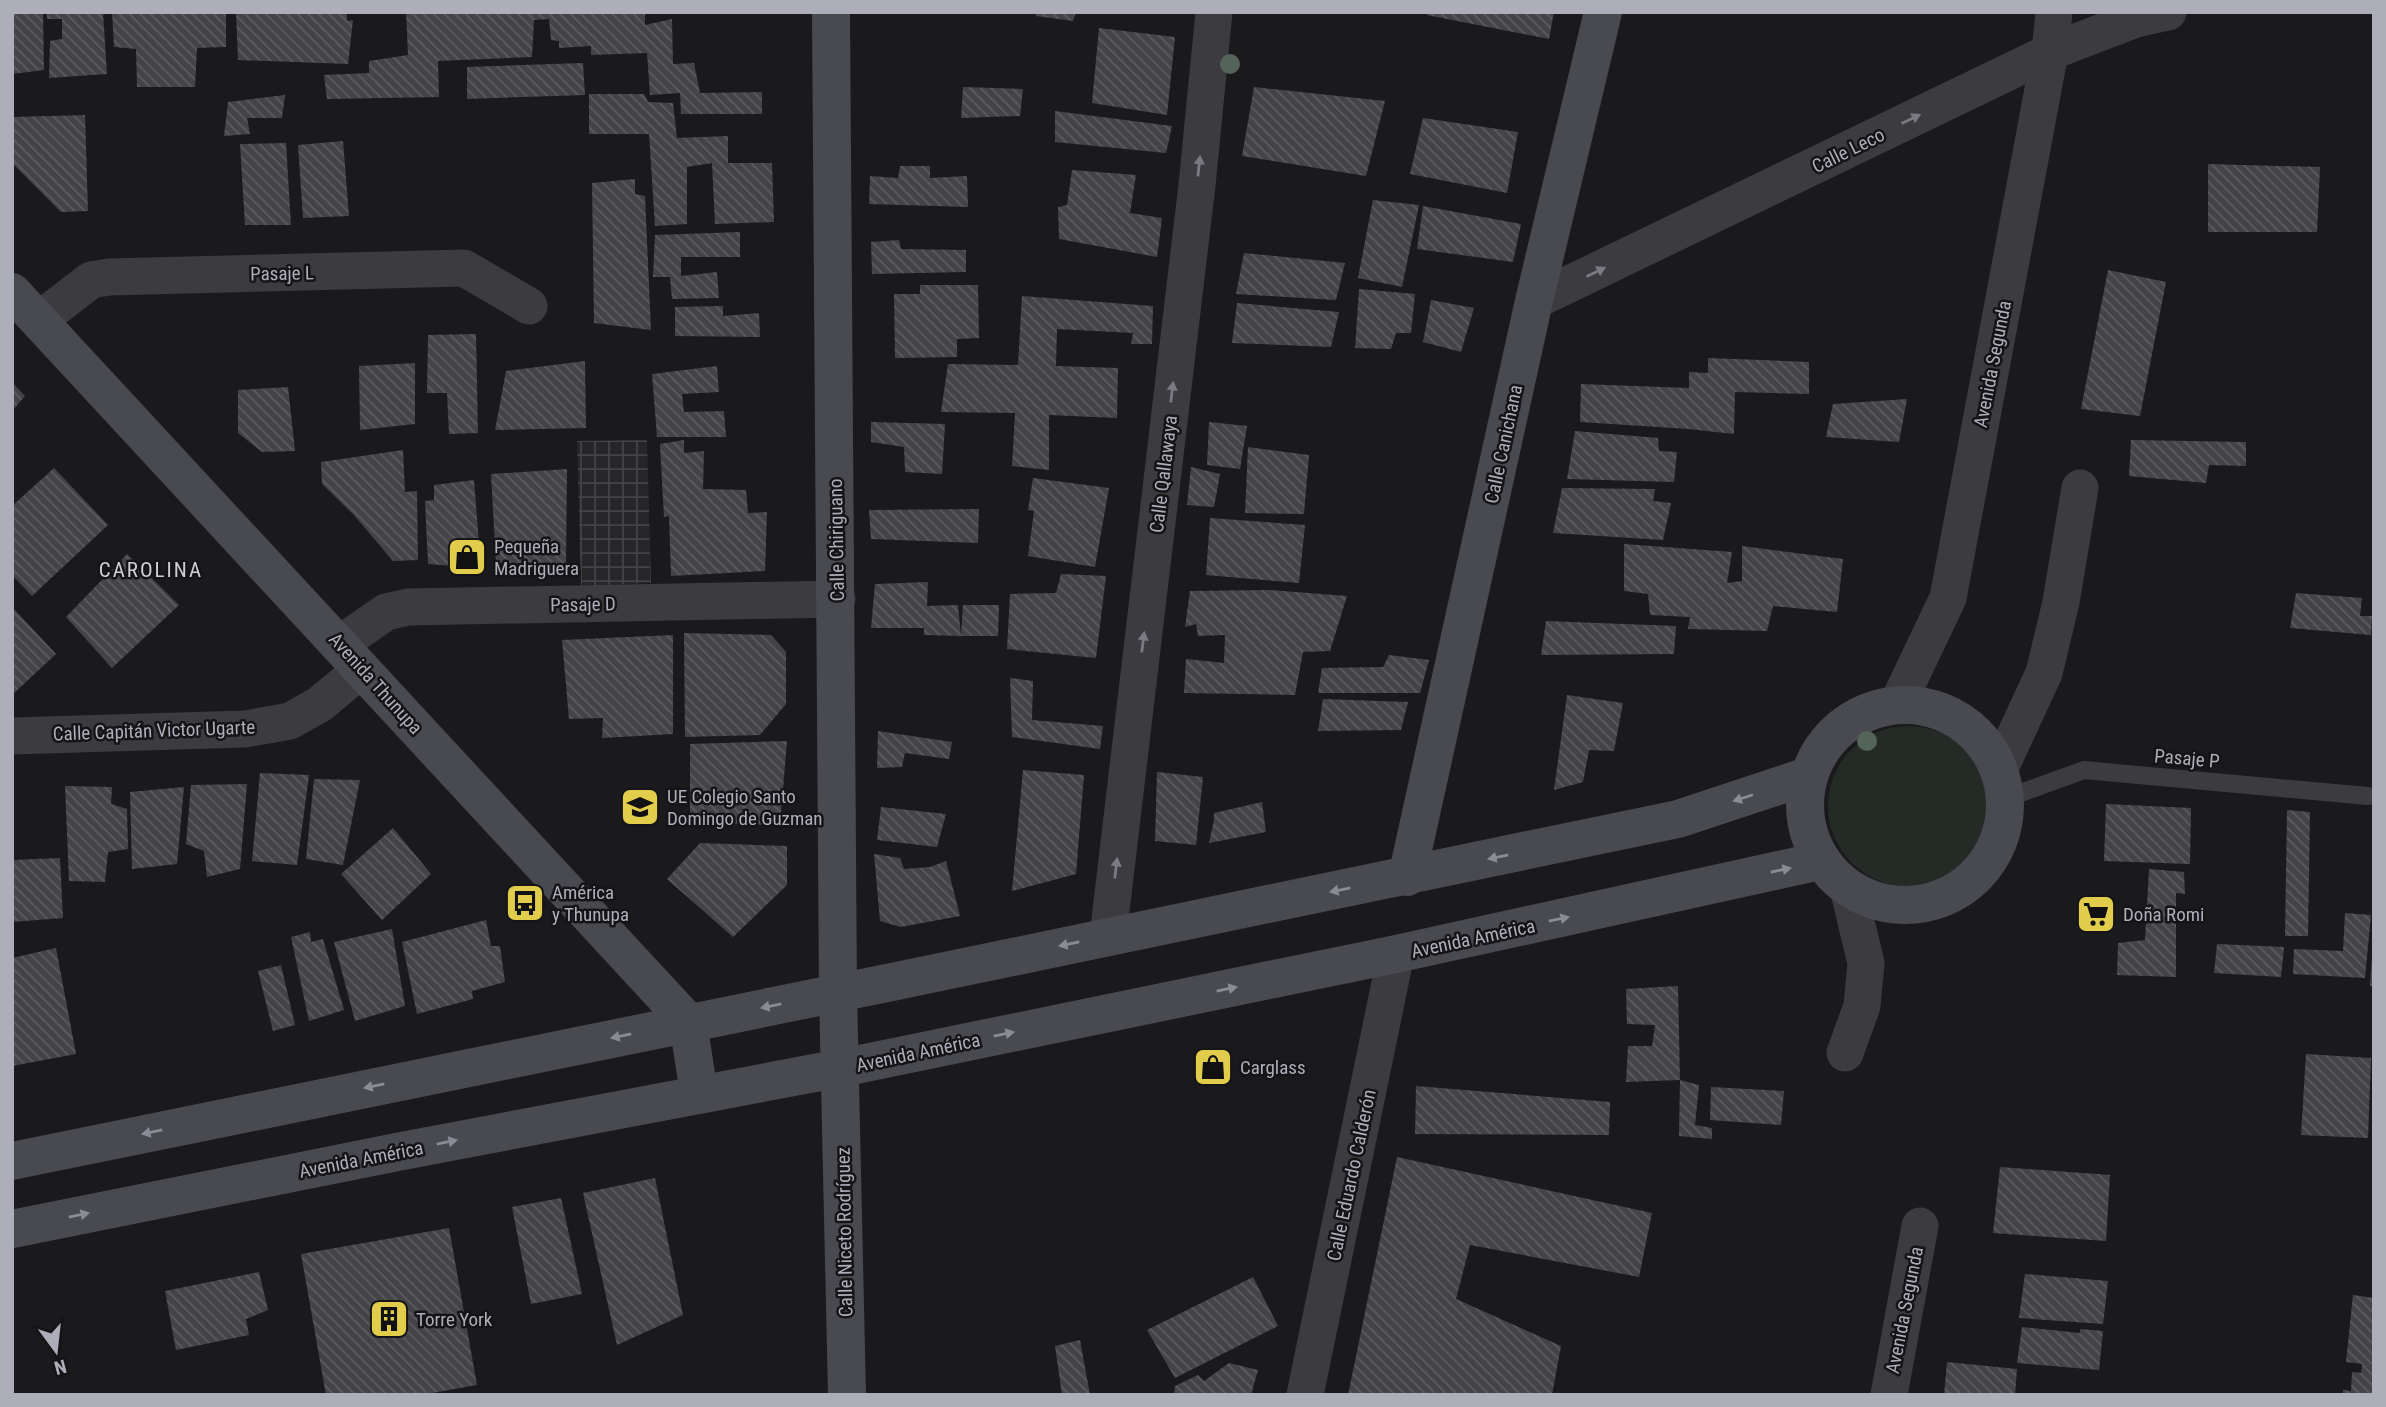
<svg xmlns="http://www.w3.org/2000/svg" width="2386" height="1407" viewBox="0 0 2386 1407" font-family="'Roboto Condensed',sans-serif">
<defs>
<pattern id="industrial-grid" width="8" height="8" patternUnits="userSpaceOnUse" patternTransform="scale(1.75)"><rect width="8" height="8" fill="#262528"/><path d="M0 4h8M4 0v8" fill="none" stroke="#434245"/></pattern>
<pattern id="building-back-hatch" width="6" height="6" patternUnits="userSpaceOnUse" patternTransform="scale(1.75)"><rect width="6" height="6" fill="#444348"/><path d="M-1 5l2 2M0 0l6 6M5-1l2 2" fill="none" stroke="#5c5c60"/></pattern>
</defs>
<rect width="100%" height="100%" fill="#1a191b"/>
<!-- industrial -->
<polygon fill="url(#industrial-grid)" points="647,440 651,583 581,586 577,441"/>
<!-- green -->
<circle fill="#242b26" cx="1908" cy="806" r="80"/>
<!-- building -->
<g fill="url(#building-back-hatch)">
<polygon points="12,12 43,12 44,70 12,74"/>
<polygon points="47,12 103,12 107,74 49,78 50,41 62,39 62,19 47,19"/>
<polygon points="112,12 226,12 226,47 197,48 195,87 137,87 136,49 114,47"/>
<polygon points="236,12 347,12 347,21 353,20 348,64 238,60"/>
<polygon points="406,12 645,12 645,25 672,19 673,64 694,63 700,93 762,92 762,114 681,114 680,93 650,95 647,53 591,55 591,46 559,48 559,41 551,40 549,19 534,20 532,57 438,61 439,97 327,99 324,75 369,73 369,61 408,55"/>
<polygon points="1036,12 1076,12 1073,21 1036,16"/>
<polygon points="1427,12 1554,12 1549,39 1427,15"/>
<polygon points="1099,28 1175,37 1167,115 1092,103"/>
<polygon points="583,63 585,95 467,99 467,67"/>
<polygon points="963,87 1023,89 1020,116 961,118"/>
<polygon points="1254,87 1385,101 1366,176 1242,156"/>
<polygon points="589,94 644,94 648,102 673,103 677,138 728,136 728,163 772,163 774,222 715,224 712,163 687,167 687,224 655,226 649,134 589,134"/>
<polygon points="285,95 282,118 247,118 250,134 224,136 228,102"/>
<polygon points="1055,111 1172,126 1166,153 1055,142"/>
<polygon points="85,115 88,211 61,212 12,163 12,117"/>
<polygon points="1423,118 1518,132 1507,193 1410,174"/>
<polygon points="343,141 349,216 303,218 298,145"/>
<polygon points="286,143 291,225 245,225 240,144"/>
<polygon points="2208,164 2320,167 2317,232 2208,232"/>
<polygon points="900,166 930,166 930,178 967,176 968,207 869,204 870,176 898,178"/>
<polygon points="1072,170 1136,175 1130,213 1162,218 1157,257 1059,239 1058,207 1067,205"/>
<polygon points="635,179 635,194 645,196 651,330 594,323 592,183"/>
<polygon points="1373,200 1419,205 1402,287 1358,278"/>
<polygon points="1423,206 1521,224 1513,262 1417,249"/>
<polygon points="740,232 740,257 681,257 681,276 717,272 719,298 672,299 670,277 653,277 655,235"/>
<polygon points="899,240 901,249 966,250 966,272 872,274 871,242"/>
<polygon points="1244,253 1345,263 1336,300 1236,294"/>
<polygon points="2108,270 2166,282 2140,416 2081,409"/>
<polygon points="920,285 978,285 979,338 957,339 957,357 895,358 894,294 920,294"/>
<polygon points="1359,289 1415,294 1411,333 1396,333 1391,349 1355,348"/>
<polygon points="1022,296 1153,306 1152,344 1131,344 1133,333 1057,329 1056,366 1118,368 1117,418 1049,415 1049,470 1012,466 1015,413 941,412 948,364 1018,365"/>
<polygon points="1431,300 1474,308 1461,352 1423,342"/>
<polygon points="1237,303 1339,312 1331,347 1232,343"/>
<polygon points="723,306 723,316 759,313 760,337 675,336 675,307"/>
<polygon points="476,334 478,433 449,434 447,393 427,393 428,335"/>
<polygon points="1708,358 1809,362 1809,394 1735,392 1734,434 1689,429 1580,422 1581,384 1689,388 1689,372 1708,373"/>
<polygon points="585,361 586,428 495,430 506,371"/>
<polygon points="415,363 415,424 360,430 359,366"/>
<polygon points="717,366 719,392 682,394 684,412 724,411 726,437 657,437 652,374"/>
<polygon points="12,382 25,396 12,411"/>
<polygon points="288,387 295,451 262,452 238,433 238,390"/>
<polygon points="1907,399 1899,442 1826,437 1833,404"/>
<polygon points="871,422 945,424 942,474 905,472 904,447 871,442"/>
<polygon points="1209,422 1247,426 1240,469 1207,465"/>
<polygon points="1575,431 1658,438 1659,451 1677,452 1674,482 1567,479"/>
<polygon points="684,440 684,453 704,451 703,489 746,490 748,513 767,512 765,571 671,576 669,516 664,517 660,444"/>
<polygon points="2131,440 2246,442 2246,466 2209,465 2206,483 2129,476"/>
<polygon points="1248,447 1309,455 1304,514 1245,513"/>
<polygon points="403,450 405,492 417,491 418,560 393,561 353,514 322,484 321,462"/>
<polygon points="1191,467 1220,474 1214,507 1187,505"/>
<polygon points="54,468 108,525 32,596 12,575 12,506"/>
<polygon points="567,469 566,564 496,563 491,474"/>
<polygon points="1033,478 1109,488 1095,567 1028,556 1034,511 1028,510"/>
<polygon points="474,480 481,568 428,564 425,501 434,500 434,485"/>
<polygon points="1562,488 1655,489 1653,501 1671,503 1663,540 1553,533"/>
<polygon points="979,509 978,543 871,539 869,510"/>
<polygon points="1210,518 1305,525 1299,583 1206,575"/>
<polygon points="1624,544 1732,552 1727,583 1742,581 1742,546 1843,559 1837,612 1773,606 1767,631 1688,629 1690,617 1650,615 1648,594 1624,591"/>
<polygon points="127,554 179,605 112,668 66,617"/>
<polygon points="1061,574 1106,576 1096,658 1007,649 1010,594 1056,593"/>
<polygon points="928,582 927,606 958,605 961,636 924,635 924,628 871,628 875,584"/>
<polygon points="1269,590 1347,596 1330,651 1303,652 1295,695 1184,693 1186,659 1224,663 1225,635 1198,636 1196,624 1185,627 1190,591"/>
<polygon points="2296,593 2362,598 2360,616 2372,616 2371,635 2290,628"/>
<polygon points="963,605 999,605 998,636 961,636"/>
<polygon points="12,607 56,654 12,695"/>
<polygon points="1546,621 1676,626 1674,654 1541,655"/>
<polygon points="684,633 771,635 786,652 786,704 760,735 685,737"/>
<polygon points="673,635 673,734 602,738 603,718 569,719 562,640"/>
<polygon points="1389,655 1429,660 1420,693 1318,693 1322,668 1383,667"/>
<polygon points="1010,678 1033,681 1032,720 1103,726 1100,749 1012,737"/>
<polygon points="1567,695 1623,703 1614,751 1589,750 1583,782 1554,790"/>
<polygon points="1323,699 1408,702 1401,730 1318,731"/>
<polygon points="878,731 952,742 949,759 905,753 902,767 877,768"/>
<polygon points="787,741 780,825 690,823 690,744"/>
<polygon points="1023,770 1084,775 1076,874 1012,891"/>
<polygon points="1157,772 1203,777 1196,845 1155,841"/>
<polygon points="260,773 309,775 297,865 252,861"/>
<polygon points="314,779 360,780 343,865 306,859"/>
<polygon points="247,784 240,869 207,877 204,851 186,844 191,785"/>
<polygon points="65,786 112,787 111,804 127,809 128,849 108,852 105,882 69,881"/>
<polygon points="184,787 177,864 132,869 130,792"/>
<polygon points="1262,802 1266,832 1209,843 1214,820 1214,813"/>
<polygon points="2106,804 2191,808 2190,864 2104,861"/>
<polygon points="881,807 946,814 937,847 877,840"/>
<polygon points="2287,810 2310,812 2308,936 2285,936"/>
<polygon points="393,828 431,874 382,920 341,874"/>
<polygon points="700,843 787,846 787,885 733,937 667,879"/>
<polygon points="874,854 900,858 904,869 930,867 946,861 960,916 901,927 880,921"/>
<polygon points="60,858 63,918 12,922 12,860"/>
<polygon points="2149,869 2184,872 2185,894 2176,893 2176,977 2117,975 2118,943 2145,940"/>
<polygon points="2345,913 2371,915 2365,978 2293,974 2294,949 2343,951"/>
<polygon points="486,920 491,946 500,946 505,982 472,991 473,999 417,1014 402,942"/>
<polygon points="392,929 405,1006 355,1021 334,942"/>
<polygon points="310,932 311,942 323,939 344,1010 309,1021 291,937"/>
<polygon points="2217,944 2284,947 2281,977 2214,973"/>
<polygon points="56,948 76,1054 12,1066 12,958"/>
<polygon points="2372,956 2374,956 2374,986 2370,986"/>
<polygon points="281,965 295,1025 273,1031 258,971"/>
<polygon points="1678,986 1680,1080 1626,1082 1628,1046 1652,1046 1655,1025 1627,1024 1626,989"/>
<polygon points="2306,1054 2371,1058 2368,1138 2301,1135"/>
<polygon points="1680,1080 1699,1085 1695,1125 1712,1128 1712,1139 1679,1136"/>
<polygon points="1416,1086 1610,1102 1609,1135 1415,1134"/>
<polygon points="1711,1087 1784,1091 1781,1125 1710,1120"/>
<polygon points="1397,1157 1652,1213 1639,1277 1470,1245 1456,1299 1561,1346 1552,1395 1348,1395"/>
<polygon points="2000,1167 2110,1175 2106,1241 1993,1233"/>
<polygon points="655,1178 683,1315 617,1345 583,1193"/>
<polygon points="561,1198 582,1294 531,1304 512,1207"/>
<polygon points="449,1228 477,1385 421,1395 326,1395 301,1254"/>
<polygon points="259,1272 268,1310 246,1319 249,1335 176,1350 165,1291"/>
<polygon points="2025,1274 2108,1281 2103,1324 2019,1318"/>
<polygon points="1253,1277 1278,1326 1175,1378 1147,1330"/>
<polygon points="2353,1295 2374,1298 2374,1395 2343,1395 2343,1390 2351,1391 2352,1372 2361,1373 2362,1364 2346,1362"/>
<polygon points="2022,1327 2080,1333 2080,1329 2103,1331 2099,1370 2017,1363"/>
<polygon points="1080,1340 1090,1395 1062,1395 1055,1346"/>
<polygon points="1947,1362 2017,1369 2015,1395 1944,1395"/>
<polygon points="1229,1363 1258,1370 1251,1395 1174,1395 1175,1386 1198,1375 1204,1381"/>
</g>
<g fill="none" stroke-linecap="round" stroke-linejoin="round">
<!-- lane -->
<polyline stroke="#3b3b40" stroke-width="18" points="2007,798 2084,770 2368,796"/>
<!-- street -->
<g stroke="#3b3b40" stroke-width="37">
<polyline points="1534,301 2050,52 2136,19 2168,12"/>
<polyline points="39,320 91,280 109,277 464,268 529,306"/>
<polyline points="340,644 386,612 408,607 837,599"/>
<polyline points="1897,705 1948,598 2050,52 2054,12"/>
<polyline points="12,736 245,729 290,721 320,704 362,669"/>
<polyline points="2000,768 2044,673 2061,602 2080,488"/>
<polyline points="1108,936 1197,185 1214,12"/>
<polyline points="1845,1053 1862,1006 1866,963 1848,888"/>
<polyline points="1305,1395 1396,954"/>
<polyline points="1889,1395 1920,1226"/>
</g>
<!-- secondary -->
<g stroke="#494950" stroke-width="38">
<polyline points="831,12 838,994 847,1395"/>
<polyline points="12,292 688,1022 699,1094"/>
<circle cx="1905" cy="805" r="100"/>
<polyline points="1407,877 1534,301 1603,12"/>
<path d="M 12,1161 C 568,1047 1123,937 1678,819 L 1808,776"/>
<polyline points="12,1229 402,1151 841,1068 1396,954 1820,861"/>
</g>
</g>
<!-- trees -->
<g fill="#55645a">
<circle cx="1230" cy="64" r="10"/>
<circle cx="1867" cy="741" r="10"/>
</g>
<!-- one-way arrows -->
<defs><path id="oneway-solid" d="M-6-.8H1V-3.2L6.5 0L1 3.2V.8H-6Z" transform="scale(1.75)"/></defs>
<g fill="#7a7a83">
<use href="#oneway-solid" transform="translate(1911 119) rotate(-26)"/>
<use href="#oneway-solid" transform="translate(1199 166) rotate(-84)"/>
<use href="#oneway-solid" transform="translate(1596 272) rotate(-26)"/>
<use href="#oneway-solid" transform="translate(1172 392) rotate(-83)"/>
<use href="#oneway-solid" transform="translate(1143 642) rotate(-83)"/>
<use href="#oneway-solid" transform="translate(1116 868) rotate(-83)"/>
</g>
<g fill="#8a8b94">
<use href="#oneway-solid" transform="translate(1743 798) rotate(162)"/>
<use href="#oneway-solid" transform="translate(1498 857) rotate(168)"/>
<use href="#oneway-solid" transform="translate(1781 870) rotate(-12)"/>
<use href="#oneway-solid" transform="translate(1340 890) rotate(169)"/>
<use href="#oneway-solid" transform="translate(1559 919) rotate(-12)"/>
<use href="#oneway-solid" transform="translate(1069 944) rotate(168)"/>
<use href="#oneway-solid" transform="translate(1227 989) rotate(-12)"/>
<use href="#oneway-solid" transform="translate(771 1006) rotate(169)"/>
<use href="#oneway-solid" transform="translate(1004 1034) rotate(-12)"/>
<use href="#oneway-solid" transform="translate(621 1036) rotate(168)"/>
<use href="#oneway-solid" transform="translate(374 1086) rotate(168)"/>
<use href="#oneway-solid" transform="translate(152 1132) rotate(168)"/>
<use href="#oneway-solid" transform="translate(447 1142) rotate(-11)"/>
<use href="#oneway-solid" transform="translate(79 1215) rotate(-11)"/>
</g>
<!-- icons -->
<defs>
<g id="shop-square" transform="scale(2.0125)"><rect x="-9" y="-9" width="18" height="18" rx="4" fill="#e1cc4c" stroke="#151416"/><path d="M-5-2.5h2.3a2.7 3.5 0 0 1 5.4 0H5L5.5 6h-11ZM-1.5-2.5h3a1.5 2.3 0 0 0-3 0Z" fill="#111"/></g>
<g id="school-square" transform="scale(2.0125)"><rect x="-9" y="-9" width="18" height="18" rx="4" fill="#e1cc4c" stroke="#151416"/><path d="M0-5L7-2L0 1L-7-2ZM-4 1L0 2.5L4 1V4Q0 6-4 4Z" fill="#111"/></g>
<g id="bus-square" transform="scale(2.0125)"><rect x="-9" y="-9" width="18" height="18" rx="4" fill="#e1cc4c" stroke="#151416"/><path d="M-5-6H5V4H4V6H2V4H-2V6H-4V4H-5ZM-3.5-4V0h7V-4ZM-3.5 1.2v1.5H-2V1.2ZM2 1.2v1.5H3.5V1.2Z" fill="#111"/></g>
<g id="supermarket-square" transform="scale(2.0125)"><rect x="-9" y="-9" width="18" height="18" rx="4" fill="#e1cc4c" stroke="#151416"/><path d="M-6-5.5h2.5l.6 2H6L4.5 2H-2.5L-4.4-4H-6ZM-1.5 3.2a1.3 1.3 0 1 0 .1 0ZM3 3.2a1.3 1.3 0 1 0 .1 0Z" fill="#111"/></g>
<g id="building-square" transform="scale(2.0125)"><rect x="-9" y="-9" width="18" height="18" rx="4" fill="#e1cc4c" stroke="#151416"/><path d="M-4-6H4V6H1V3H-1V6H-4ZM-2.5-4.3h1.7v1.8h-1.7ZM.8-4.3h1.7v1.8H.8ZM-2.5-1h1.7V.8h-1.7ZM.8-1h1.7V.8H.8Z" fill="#111"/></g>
</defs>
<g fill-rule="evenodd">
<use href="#shop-square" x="467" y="557"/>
<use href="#school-square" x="640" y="807"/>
<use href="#bus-square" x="525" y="903"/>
<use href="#supermarket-square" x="2096" y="914"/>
<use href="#shop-square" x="1213" y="1067"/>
<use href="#building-square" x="389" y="1319"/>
</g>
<g text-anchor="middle" stroke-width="5" stroke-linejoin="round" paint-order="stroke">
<!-- street labels -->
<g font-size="19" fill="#adaeb9" stroke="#151416">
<text transform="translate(1848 150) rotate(-26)" y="7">Calle Leco</text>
<text transform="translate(282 273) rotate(-1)" y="7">Pasaje L</text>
<text transform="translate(1992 364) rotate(-79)" y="7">Avenida Segunda</text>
<text transform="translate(1503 444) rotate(-78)" y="7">Calle Canichana</text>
<text transform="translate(1163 474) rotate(-83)" y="7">Calle Qallawaya</text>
<text transform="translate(836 540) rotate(-91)" y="7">Calle Chiriguano</text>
<text transform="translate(583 604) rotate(-1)" y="7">Pasaje D</text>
<text transform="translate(376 683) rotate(48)" y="7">Avenida Thunupa</text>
<text transform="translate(154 730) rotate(-2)" y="7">Calle Capitán Victor Ugarte</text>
<text transform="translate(2187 758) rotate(5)" y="7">Pasaje P</text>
<text transform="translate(1473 938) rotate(-12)" y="7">Avenida América</text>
<text transform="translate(918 1052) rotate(-12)" y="7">Avenida América</text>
<text transform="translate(361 1159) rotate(-11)" y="7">Avenida América</text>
<text transform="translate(1351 1175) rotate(-78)" y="7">Calle Eduardo Calderón</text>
<text transform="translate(844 1232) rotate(-91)" y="7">Calle Niceto Rodríguez</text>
<text transform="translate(1904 1310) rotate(-79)" y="7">Avenida Segunda</text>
</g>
<!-- poi labels -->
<g font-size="19" fill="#adaeb9" stroke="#151416" text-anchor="start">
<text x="494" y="553">Pequeña<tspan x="494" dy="22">Madriguera</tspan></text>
<text x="667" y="803">UE Colegio Santo<tspan x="667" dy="22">Domingo de Guzman</tspan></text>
<text x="552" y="899">América<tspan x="552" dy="22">y Thunupa</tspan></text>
<text x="2123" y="921">Doña Romi</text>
<text x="1240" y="1074">Carglass</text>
<text x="416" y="1326">Torre York</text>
</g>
<!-- neighbourhood labels -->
<g font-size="21" letter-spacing="2" fill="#ceced6" stroke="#151416">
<text x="151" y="577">CAROLINA</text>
</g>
</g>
<!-- border -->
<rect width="2386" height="1407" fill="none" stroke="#adaeb9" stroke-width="28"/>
<!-- north arrow -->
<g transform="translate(56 1351) rotate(165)" stroke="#151416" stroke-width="5" paint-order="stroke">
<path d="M0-5L12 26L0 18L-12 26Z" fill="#adaeb9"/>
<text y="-10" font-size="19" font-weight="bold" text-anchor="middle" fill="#adaeb9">N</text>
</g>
</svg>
